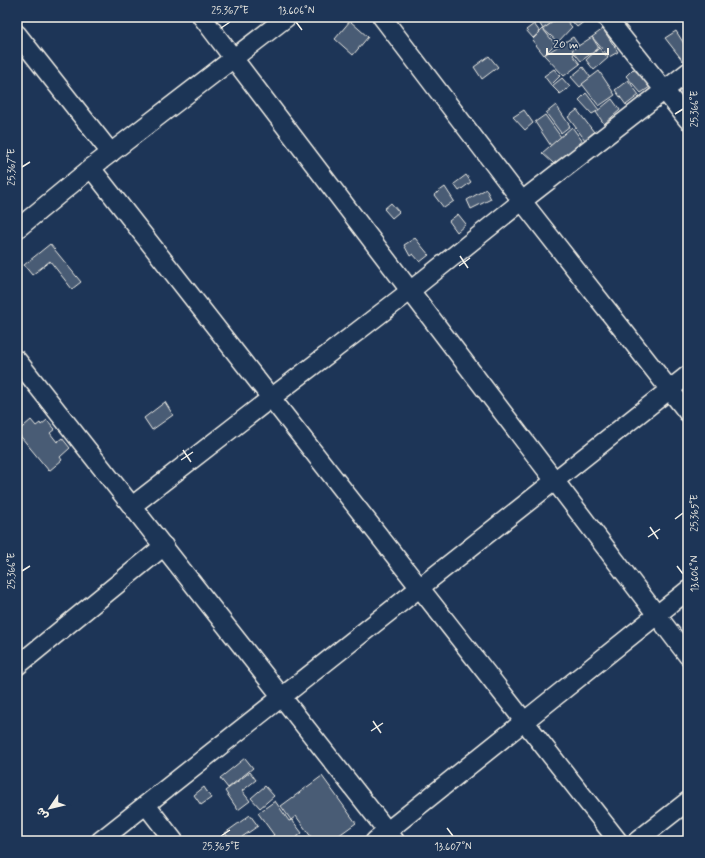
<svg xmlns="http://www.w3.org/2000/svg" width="705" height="858" viewBox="0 0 705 858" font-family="Mynerve,'Playpen Sans Arabic',sans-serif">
<rect width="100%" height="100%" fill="#1d3557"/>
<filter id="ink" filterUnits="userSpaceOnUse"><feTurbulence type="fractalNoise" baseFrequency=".025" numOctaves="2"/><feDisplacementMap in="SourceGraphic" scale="8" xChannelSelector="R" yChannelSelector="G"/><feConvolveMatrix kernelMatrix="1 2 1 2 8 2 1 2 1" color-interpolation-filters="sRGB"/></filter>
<g filter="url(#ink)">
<!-- building -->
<g fill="#485b74" stroke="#f4f1e8">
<polygon points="539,17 556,17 558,19 543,29 537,19"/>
<polygon points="560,17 563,17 572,27 558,42 543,29"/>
<polygon points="568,17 590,17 577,27"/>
<polygon points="350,21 368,37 353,55 335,39"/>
<polygon points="534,24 540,32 533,38 526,30"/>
<polygon points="543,29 555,44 544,55 532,40"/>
<polygon points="603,29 618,52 609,57 592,37"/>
<polygon points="676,31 688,50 688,57 683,61 665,38"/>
<polygon points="573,37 579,46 573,55 580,64 564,76 544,55"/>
<polygon points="592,37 599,48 581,61 572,50"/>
<polygon points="599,48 608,58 594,70 586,60"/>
<polygon points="489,56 498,67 482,79 474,67"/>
<polygon points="583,67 591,78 580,87 571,77"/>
<polygon points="554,69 560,76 551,85 544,76"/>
<polygon points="633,69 653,85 641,93 626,76"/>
<polygon points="599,71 615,95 599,106 582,84"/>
<polygon points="562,78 570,87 560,94 552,86"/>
<polygon points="628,80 639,95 626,105 615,90"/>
<polygon points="586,93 599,110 592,114 579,100"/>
<polygon points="612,99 620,110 604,124 596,112"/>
<polygon points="556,105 570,126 561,133 546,113"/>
<polygon points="524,110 533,123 525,130 513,117"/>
<polygon points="577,110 594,132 585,140 568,117"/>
<polygon points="545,115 561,137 551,146 535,122"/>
<polygon points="572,127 583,142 554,164 542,153"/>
<polygon points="466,175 471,182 459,191 454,184"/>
<polygon points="445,187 454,201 444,208 434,195"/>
<polygon points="486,189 491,199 471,209 467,200"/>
<polygon points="391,203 399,212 392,218 384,209"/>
<polygon points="458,214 466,224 457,232 449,221"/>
<polygon points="415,238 429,255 420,262 413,254 410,256 404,245"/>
<polygon points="50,244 81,282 72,289 50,261 32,275 24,265"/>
<polygon points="165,402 173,415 152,430 144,418"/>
<polygon points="31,420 36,426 40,423 41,425 47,420 55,429 50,433 57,442 62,438 70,448 60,457 62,460 49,471 17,432"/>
<polygon points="245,758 253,768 228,788 220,778"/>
<polygon points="250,772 256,780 242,791 250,801 238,810 225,791"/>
<polygon points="322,776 356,823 331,841 314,841 296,816 291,820 281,806"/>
<polygon points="265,786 274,796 260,808 251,798"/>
<polygon points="204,787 211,798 201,805 194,795"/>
<polygon points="275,801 289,821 292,820 302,833 297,837 300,841 272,841 270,838 274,835 258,813"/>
<polygon points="250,815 258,826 242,837 245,841 231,841 225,833"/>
</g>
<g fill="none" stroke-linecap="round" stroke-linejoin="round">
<!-- street casing -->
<g stroke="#f4f1e8" stroke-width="21">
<g id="street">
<polyline points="202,17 688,656"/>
<polyline points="382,17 522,201 688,413"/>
<polyline points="606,17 688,120"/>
<polyline points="17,34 111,153"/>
<polyline points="91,168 618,841"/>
<polyline points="17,229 91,168 287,17"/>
<polyline points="17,360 395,841"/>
<polyline points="132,506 271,398 410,291 522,201 688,72"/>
<polyline points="17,666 164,546"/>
<polyline points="146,805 174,841"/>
<polyline points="100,841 688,375"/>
<polyline points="375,841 688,590"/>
<polyline points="637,841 688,801"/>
</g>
</g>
<!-- street -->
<use href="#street" stroke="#1d3557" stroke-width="18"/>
</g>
</g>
<!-- ticks -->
<path fill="none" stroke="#f4f1e8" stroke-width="1.5" d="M 296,22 L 302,30M 221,28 L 230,22M 675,114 L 683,109M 22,167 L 30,162M 460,256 L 468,268M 459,266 L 470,258M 183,450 L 191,462M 181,460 L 193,452M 675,519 L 683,513M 650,527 L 658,539M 648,537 L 660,529M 677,566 L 683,574M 22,571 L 30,566M 373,721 L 381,733M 371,731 L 383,723M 447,828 L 453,836M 221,836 L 230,830"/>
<!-- margin -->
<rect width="705" height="858" fill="none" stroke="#1d3557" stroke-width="44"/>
<!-- north arrow -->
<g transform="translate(50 808) rotate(235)" stroke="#1d3557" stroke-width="3" paint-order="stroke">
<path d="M0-3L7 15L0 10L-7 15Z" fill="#f4f1e8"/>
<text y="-6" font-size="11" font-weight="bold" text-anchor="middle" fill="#f4f1e8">ش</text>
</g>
<!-- scale -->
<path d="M547 48v6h61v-6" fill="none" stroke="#f4f1e8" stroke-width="2"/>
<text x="553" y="48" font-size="12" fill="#f4f1e8" stroke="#1d3557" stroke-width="3" paint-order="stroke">20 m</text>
<rect x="22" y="22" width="661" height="814" fill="none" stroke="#f4f1e8" stroke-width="1.5"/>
<g font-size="10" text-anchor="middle" fill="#f4f1e8">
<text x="230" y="14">25.367°E</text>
<text x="296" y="14">13.606°N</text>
<text transform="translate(694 109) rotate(-90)" y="4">25.366°E</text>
<text transform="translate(11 167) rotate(-90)" y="4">25.367°E</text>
<text transform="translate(694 513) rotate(-90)" y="4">25.365°E</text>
<text transform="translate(11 571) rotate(-90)" y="4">25.366°E</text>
<text transform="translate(694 574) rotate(-90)" y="4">13.606°N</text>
<text x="221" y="850">25.365°E</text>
<text x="453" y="850">13.607°N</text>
</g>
</svg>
